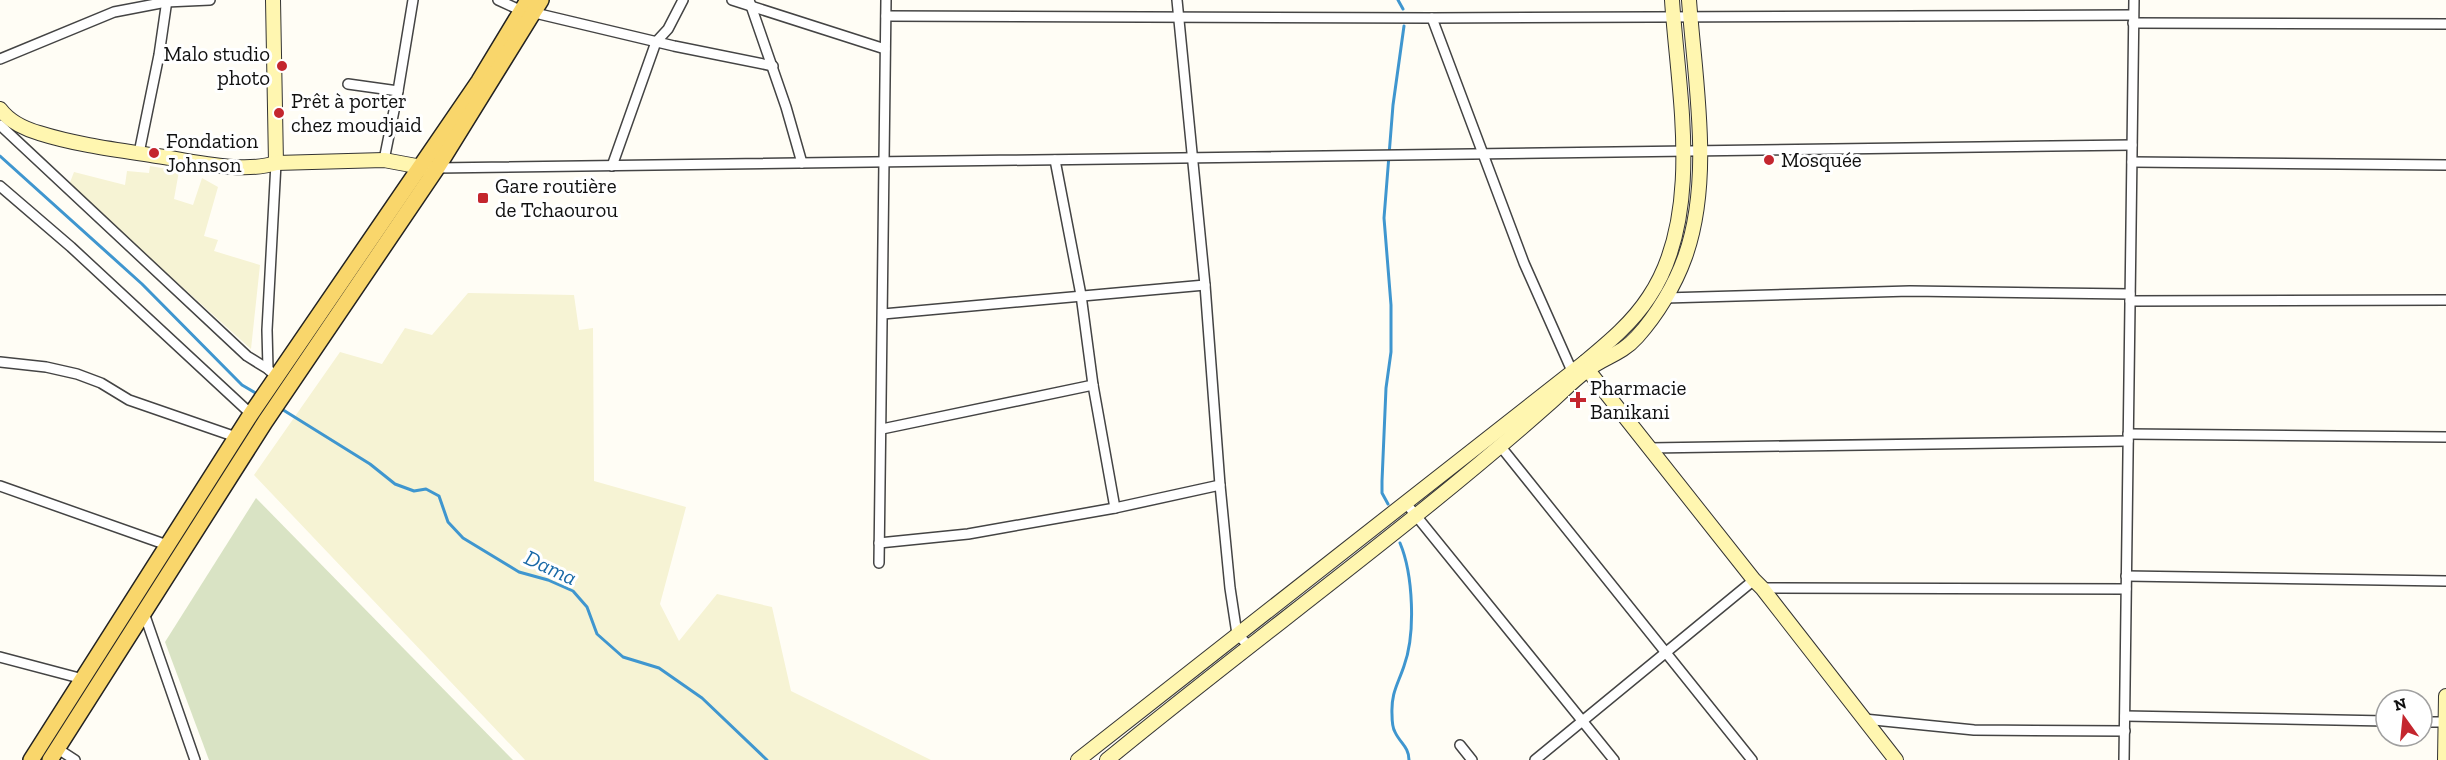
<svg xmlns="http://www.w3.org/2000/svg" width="2446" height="760" viewBox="0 0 2446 760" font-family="'Zilla Slab',serif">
<rect width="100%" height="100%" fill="#fffdf5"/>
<!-- farmland -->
<g fill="#f6f3d4">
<polygon points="150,166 179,171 174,199 193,205 202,178 218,187 204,236 218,240 214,251 260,265 251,349 69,185 74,172 125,185 127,171 149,173"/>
<polygon points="468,293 574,295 579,330 593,328 594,481 686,507 660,604 679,641 717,594 772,607 791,691 931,760 525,760 254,475 340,352 382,364 405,328 432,335"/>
</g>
<!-- cemetery -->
<polygon fill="#d9e3c4" points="256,498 513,760 209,760 165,642"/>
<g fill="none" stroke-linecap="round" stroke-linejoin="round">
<!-- stream -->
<g stroke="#3f96cf" stroke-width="3">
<polyline points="1398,0 1403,9"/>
<polyline points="0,156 142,284 242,385 259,395"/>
<polyline points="280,408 370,464 395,484 414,491 426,489 439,496 448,522 463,538 519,572 548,580 573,591 587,607 597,634 623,657 659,668 702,698 767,760"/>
<polyline points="1388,504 1382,493 1382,481 1386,388 1391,352 1391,305 1384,218 1393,105 1404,26"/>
<path d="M 1400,543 C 1413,574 1416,633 1404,666 C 1398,684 1391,693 1392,714 C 1392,720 1392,727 1395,732 C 1400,743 1409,747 1409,760"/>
</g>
<!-- street casing -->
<g stroke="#444" stroke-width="12">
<g id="street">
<polyline points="498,0 522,11"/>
<polyline points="732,0 885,49"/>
<polyline points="749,0 786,107 802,163"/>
<polyline points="1177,0 1205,285 1220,485 1230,588 1237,634 1249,646"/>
<polyline points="535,13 674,46 773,66"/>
<polyline points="886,16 1432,18 2133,15"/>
<polyline points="1432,18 1524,263 1572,371"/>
<polyline points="2133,23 2446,24"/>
<polyline points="0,59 114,12 166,2 210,0"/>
<polyline points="348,84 398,91"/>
<polyline points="0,125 247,356 268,369"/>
<polyline points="139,153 159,55 167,0"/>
<polyline points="384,160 398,91 413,0"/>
<polyline points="1055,160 1081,295 1093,385 1115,508"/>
<polyline points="2132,162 2446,165"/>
<polyline points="612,166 656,42 668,29 683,0"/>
<polyline points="437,168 2132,145"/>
<polyline points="0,186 71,247 251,414"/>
<polyline points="1665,298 1910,291 2130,294"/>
<polyline points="2130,301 2446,300"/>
<polyline points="883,314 1205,285"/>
<polyline points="0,362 46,367 77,374 101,383 129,400 236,437"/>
<polyline points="270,371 268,369 267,330 276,163"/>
<polyline points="882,429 1093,385"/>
<polyline points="2128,434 2446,437"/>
<polyline points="1501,447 1752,760"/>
<polyline points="1650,448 2128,441"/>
<polyline points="0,486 167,545"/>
<polyline points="1405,502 1614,760"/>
<polyline points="879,543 968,534 1115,508 1220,485"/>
<polyline points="879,563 886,0"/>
<polyline points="2126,576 2446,581"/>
<polyline points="1762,588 2126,589"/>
<polyline points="144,613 195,760"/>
<polyline points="0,657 83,679"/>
<polyline points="2125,716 2386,721"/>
<polyline points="1864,719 1974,730 2125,731"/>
<polyline points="2422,722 2446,722"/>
<polyline points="1460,745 1472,760"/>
<polyline points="58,749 75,760"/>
<polyline points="1535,760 1754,580"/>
<polyline points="2124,760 2134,0"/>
</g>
</g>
<!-- secondary casing -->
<g stroke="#333" stroke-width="16">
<g id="secondary">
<polyline points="273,0 276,163"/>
<path d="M 0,109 C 9,121 25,129 39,133 C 77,145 118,150 157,156 C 191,161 243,174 276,163 L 384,160 L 427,168"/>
<polyline points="1585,362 1587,369 1754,580 1762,588 1896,760"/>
<path d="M 1078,760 L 1585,362 C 1609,342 1632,323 1649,297 C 1704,215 1678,92 1672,0"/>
<path d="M 1107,760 C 1254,639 1409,528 1551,402 C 1562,392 1574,380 1586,371 C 1603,357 1621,355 1637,337 C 1657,315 1675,285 1685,257 C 1713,179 1695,82 1689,0"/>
<polyline points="2445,760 2446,696"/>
</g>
</g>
<!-- primary casing -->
<g stroke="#222" stroke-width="18">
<g id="primary">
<polyline points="31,760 251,414 479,81 528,0"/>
<polyline points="50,760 265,422 437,168 541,0"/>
</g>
</g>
<!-- street -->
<use href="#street" stroke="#fff" stroke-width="9"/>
<!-- secondary -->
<use href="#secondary" stroke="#fff6b0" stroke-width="14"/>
<!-- primary -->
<use href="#primary" stroke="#f9d66b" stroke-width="15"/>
</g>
<!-- markers -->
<g fill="#c4262e" stroke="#fff" stroke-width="2">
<circle cx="282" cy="66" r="6"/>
<circle cx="279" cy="113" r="6"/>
<circle cx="154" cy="153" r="6"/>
<circle cx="1769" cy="160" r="6"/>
<rect x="477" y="192" width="12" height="12" rx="3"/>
<path d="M1575 391h6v6h6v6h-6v6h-6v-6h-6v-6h6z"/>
</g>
<g text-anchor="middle" stroke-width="6" stroke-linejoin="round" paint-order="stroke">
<!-- poi labels -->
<g font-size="21" fill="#111" stroke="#fff" text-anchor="start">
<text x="270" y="61" text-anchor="end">Malo studio<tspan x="270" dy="24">photo</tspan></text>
<text x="291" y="108">Prêt à porter<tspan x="291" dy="24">chez moudjaid</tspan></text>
<text x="166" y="148">Fondation<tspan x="166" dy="24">Johnson</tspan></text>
<text x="1781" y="167">Mosquée</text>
<text x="495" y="193">Gare routière<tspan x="495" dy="24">de Tchaourou</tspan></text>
<text x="1590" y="395">Pharmacie<tspan x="1590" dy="24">Banikani</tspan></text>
</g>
<!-- water labels -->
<g font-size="22" font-style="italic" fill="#1768a6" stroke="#fff">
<text transform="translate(551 567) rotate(25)" y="8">Dama</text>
</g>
</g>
<!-- north arrow -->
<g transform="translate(2404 718) rotate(345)"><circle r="28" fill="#ffffff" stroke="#a0a0a0" stroke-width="1.5"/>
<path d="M0-4.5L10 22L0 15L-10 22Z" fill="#c4262e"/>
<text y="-9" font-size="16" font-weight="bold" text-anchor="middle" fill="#111111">N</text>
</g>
</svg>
